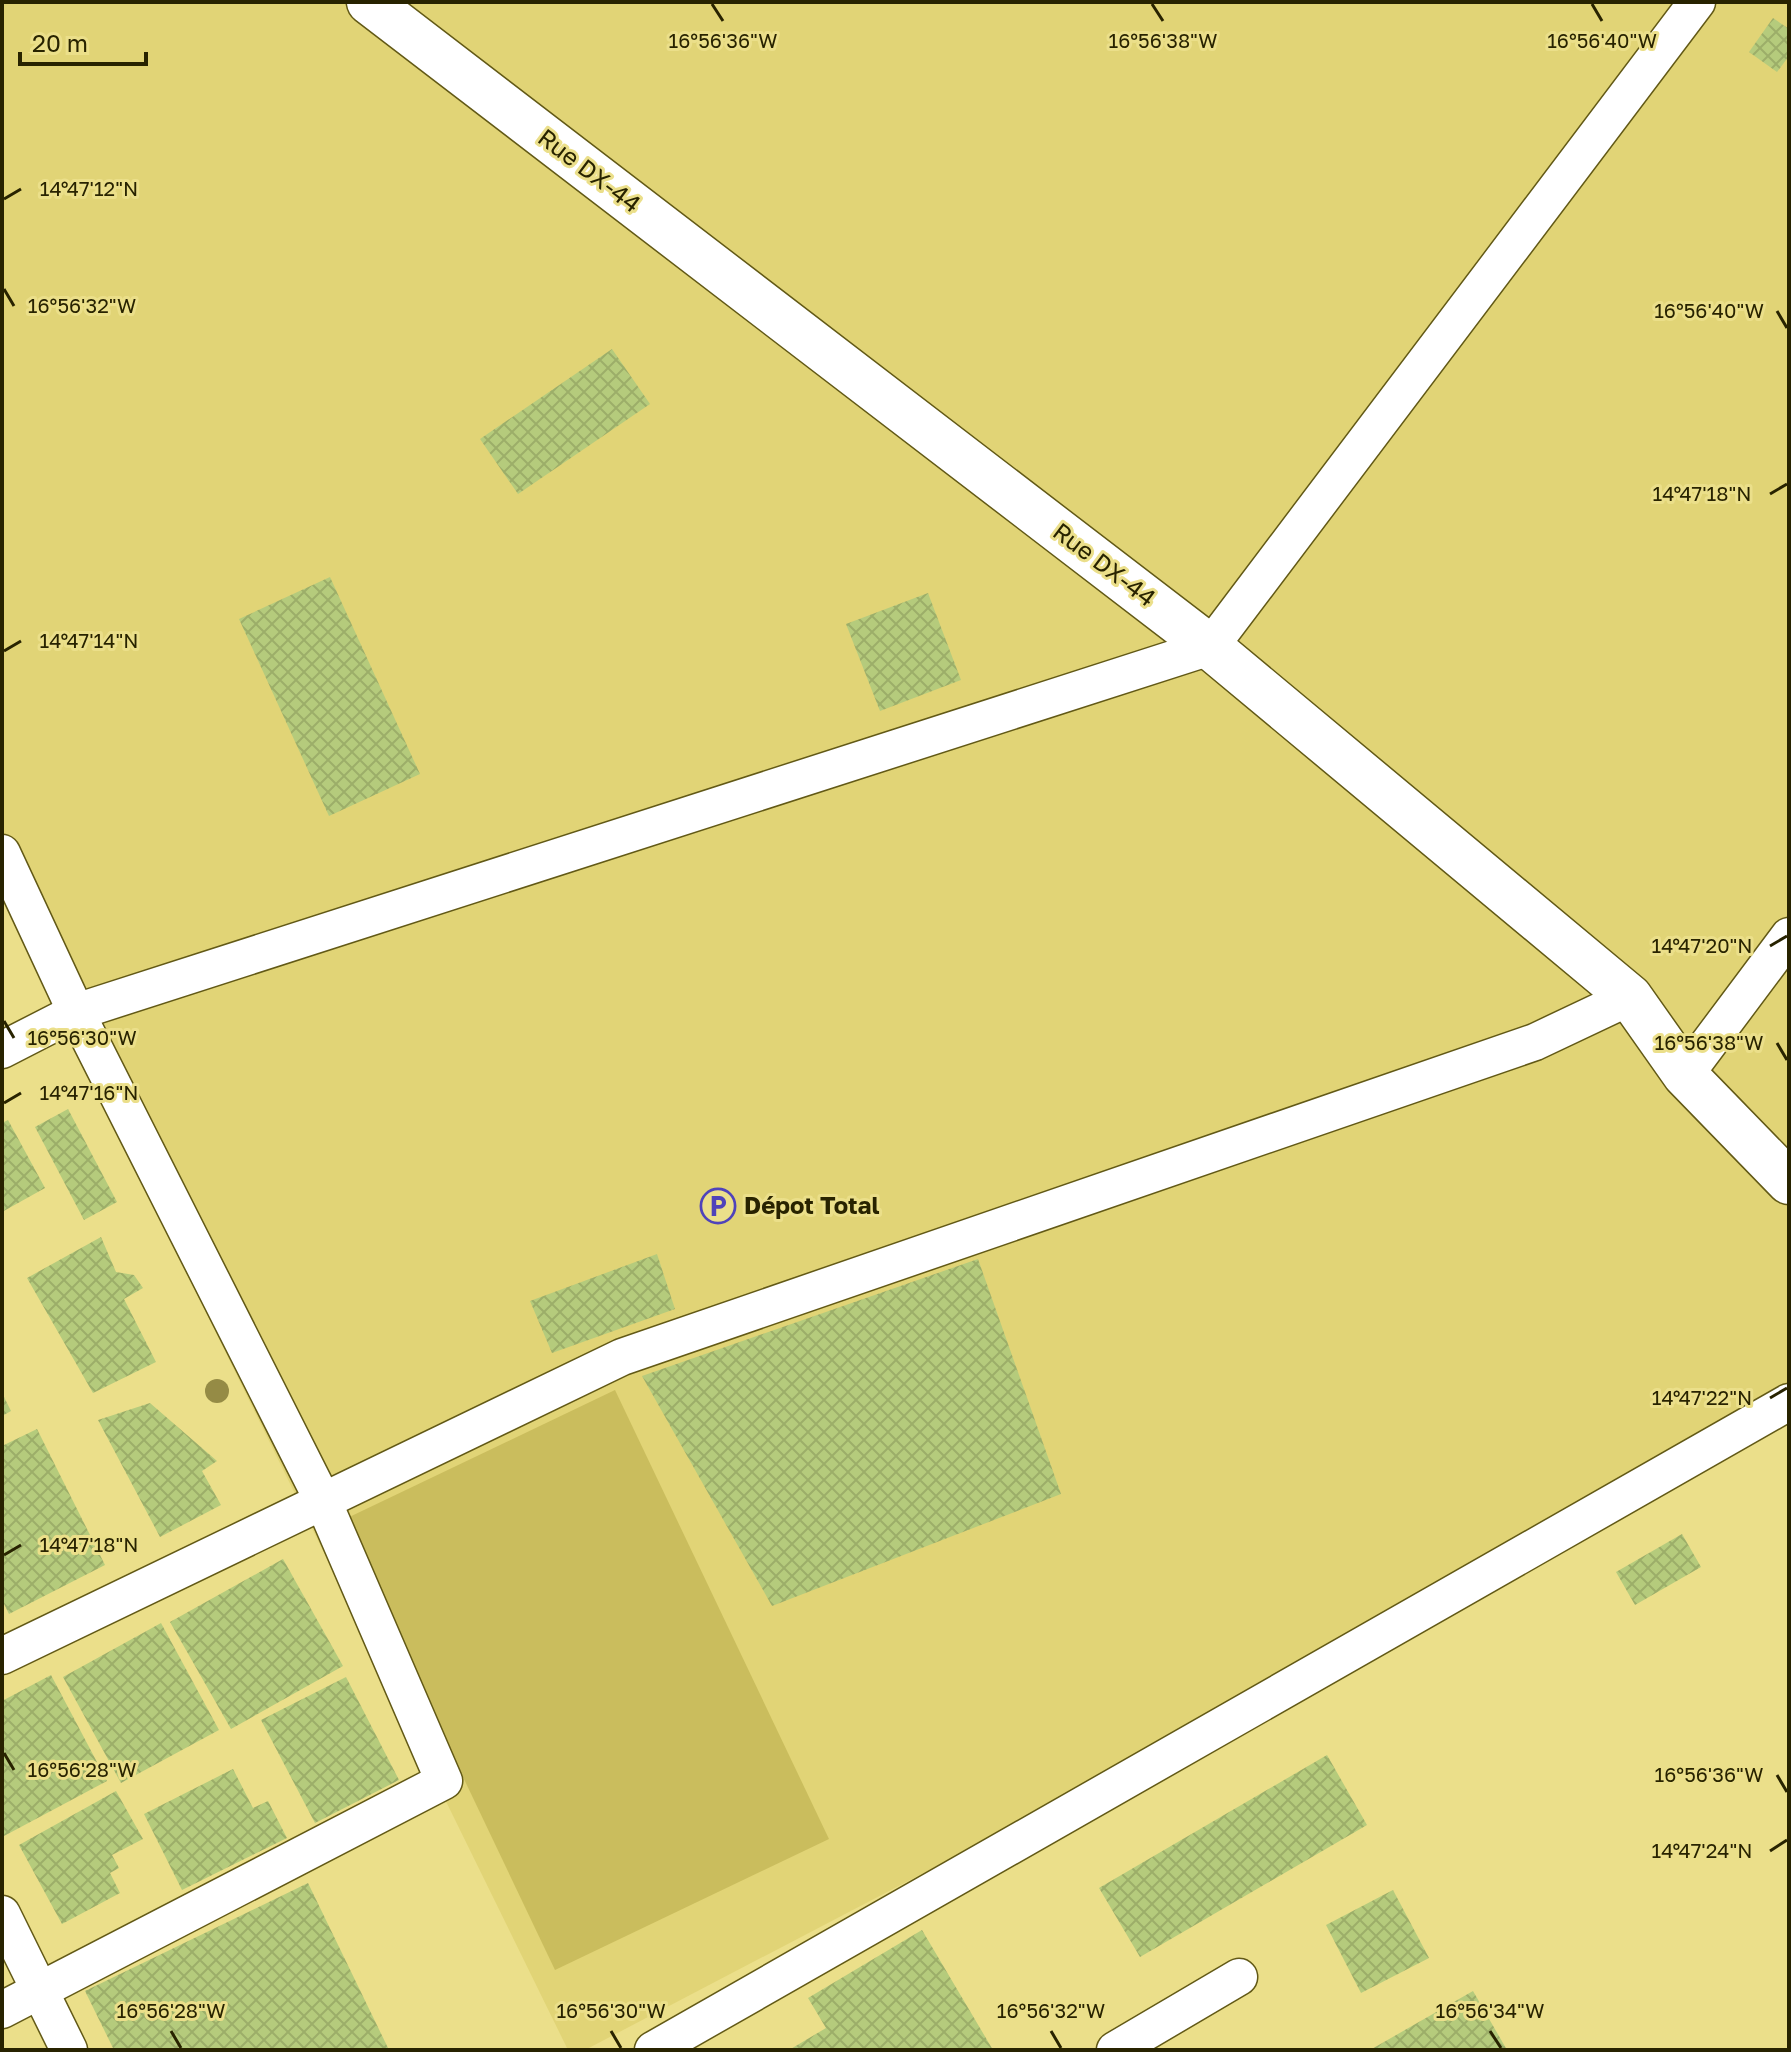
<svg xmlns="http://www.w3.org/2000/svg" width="1791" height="2052" viewBox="0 0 1791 2052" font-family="'Golos Text',sans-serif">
<defs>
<pattern id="building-cross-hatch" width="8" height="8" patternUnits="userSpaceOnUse" patternTransform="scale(2)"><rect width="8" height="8" fill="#b5cb7c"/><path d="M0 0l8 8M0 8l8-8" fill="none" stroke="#9cae69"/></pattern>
</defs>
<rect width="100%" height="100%" fill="#ebdf8a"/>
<!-- built -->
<polygon fill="#e1d476" points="2,2 1789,2 1789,1420 585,2050 568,2050 2,897"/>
<!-- green -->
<polygon fill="#cabd5d" points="615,1390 829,1839 555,1970 341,1521"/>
<!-- building -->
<g fill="url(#building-cross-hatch)">
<polygon points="1773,18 1789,29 1789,56 1777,72 1749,52"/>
<polygon points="612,349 650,404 518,494 480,439"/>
<polygon points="330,577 420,774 329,816 239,619"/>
<polygon points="928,593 961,680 880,711 846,624"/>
<polygon points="68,1109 117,1202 84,1220 35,1127"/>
<polygon points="8,1120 45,1188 2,1212 2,1123"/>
<polygon points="101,1237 116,1272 134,1275 143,1288 124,1299 156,1362 93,1393 27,1278"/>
<polygon points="657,1254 675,1309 552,1353 530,1301"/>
<polygon points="978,1259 1061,1494 772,1606 642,1376"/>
<polygon points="2,1393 11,1411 2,1416"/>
<polygon points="150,1403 217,1461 202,1471 221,1505 160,1537 98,1420"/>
<polygon points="37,1429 105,1565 9,1614 2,1600 2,1446"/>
<polygon points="1682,1534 1701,1567 1635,1605 1616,1572"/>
<polygon points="283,1559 343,1666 231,1729 170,1622"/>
<polygon points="161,1623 219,1730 121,1783 63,1677"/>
<polygon points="51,1675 107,1781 4,1836 2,1833 2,1701"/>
<polygon points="346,1677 399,1780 315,1823 261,1720"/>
<polygon points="1327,1755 1367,1825 1140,1957 1099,1888"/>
<polygon points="233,1769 253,1808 268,1801 287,1838 182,1890 144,1814"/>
<polygon points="116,1791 143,1839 112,1855 119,1868 110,1873 120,1893 62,1924 19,1845"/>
<polygon points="308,1883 389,2050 114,2050 85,1991"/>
<polygon points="1393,1890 1429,1958 1361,1993 1326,1925"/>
<polygon points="922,1930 993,2050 789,2050 826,2028 808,1998"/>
<polygon points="1473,1991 1507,2050 1370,2050"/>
</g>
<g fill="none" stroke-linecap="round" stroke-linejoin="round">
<!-- minor casing -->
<g stroke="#625916" stroke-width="39">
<g id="minor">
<polyline points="2,853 76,1012 323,1501 444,1781 2,2010"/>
<polyline points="2,1050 76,1012 1210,647 1697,2"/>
<polyline points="1685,1075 1789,936"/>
<polyline points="2,1656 622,1357 1535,1042 1630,997"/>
<polyline points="2,1914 69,2050"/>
<polyline points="653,2050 1789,1402"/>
<polyline points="1115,2050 1239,1977"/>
</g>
</g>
<!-- tertiary casing -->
<g stroke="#625916" stroke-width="47">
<polyline id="tertiary" points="369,2 1210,647 1630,997 1685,1075 1789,1182"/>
</g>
<!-- minor -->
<use href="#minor" stroke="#fff" stroke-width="36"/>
<!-- tertiary -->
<use href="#tertiary" stroke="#fff" stroke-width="44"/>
</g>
<!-- trees -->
<circle fill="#958b45" cx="217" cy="1391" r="12"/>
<!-- ticks -->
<path fill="none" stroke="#282300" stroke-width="3" d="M 712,4 L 723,21M 1152,4 L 1163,21M 1592,4 L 1602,21M 4,199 L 21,189M 4,289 L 14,306M 1777,311 L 1787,328M 1770,494 L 1787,484M 4,651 L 21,641M 1770,946 L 1787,936M 4,1021 L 14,1038M 1777,1043 L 1787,1060M 4,1103 L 21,1093M 1770,1398 L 1787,1388M 4,1555 L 21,1545M 4,1753 L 14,1770M 1777,1775 L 1787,1792M 1770,1851 L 1787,1840M 171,2031 L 181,2048M 611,2031 L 621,2048M 1051,2031 L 1061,2048M 1490,2031 L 1501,2048"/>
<!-- icons -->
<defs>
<g id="parking-ring" transform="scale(1.8)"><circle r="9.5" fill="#ebdf8a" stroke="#4f43ba" stroke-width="1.5"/><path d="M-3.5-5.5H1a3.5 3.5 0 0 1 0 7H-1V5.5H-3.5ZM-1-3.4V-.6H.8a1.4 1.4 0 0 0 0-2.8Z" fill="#4f43ba"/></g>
</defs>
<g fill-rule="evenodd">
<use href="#parking-ring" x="718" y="1206"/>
</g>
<g text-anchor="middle" stroke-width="6" stroke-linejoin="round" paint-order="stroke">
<!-- street labels -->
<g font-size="24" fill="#282300" stroke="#ebdf8a">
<text transform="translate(589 171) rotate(37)" y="8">Rue DX-44</text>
<text transform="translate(1104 565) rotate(37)" y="8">Rue DX-44</text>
</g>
<!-- poi labels -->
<g font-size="24" font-weight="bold" fill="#282300" stroke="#ebdf8a" text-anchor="start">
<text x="744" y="1214">Dépot Total</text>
</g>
</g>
<g font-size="20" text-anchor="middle" fill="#282300" stroke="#ebdf8a" stroke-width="6" stroke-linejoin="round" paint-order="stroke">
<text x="723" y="48">16°56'36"W</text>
<text x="1163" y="48">16°56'38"W</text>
<text x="1602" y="48">16°56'40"W</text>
<text x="89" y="196">14°47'12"N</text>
<text x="82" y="313">16°56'32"W</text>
<text x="1709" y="318">16°56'40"W</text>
<text x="1702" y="501">14°47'18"N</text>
<text x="89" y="648">14°47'14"N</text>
<text x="1702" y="953">14°47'20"N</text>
<text x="82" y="1045">16°56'30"W</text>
<text x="1709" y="1050">16°56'38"W</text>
<text x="89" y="1100">14°47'16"N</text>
<text x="1702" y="1405">14°47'22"N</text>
<text x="89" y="1552">14°47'18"N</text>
<text x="82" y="1777">16°56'28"W</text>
<text x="1709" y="1782">16°56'36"W</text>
<text x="1702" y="1858">14°47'24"N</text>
<text x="171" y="2018">16°56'28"W</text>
<text x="611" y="2018">16°56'30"W</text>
<text x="1051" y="2018">16°56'32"W</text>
<text x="1490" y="2018">16°56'34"W</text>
</g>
<!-- border -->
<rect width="1791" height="2052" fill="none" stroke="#282300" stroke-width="8"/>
<!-- scale -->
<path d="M20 52v12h126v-12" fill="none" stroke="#282300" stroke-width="4"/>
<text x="32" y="52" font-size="24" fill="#282300" stroke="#ebdf8a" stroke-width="6" paint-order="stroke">20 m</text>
</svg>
